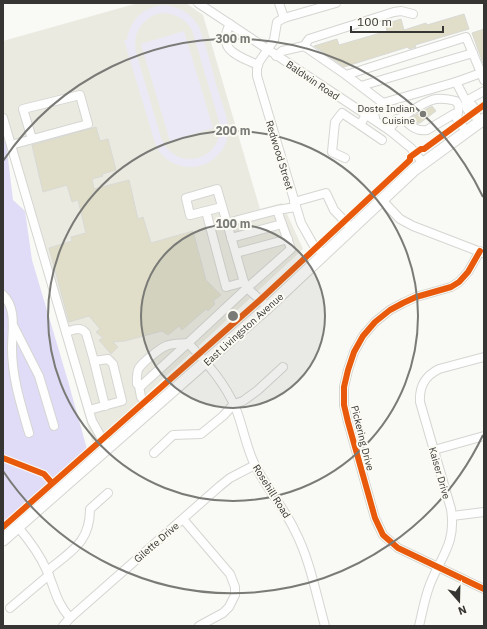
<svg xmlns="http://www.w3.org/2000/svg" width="487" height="629" viewBox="0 0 487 629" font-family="'IBM Plex Sans',sans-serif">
<rect width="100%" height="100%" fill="#f9f9f5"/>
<!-- built -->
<polygon fill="#ebeae1" points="138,3 186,3 203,15 260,209 282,203 303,249 93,444 3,130 3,41"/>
<!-- green -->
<g fill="#ebe9f6" fill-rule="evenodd">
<path d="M 165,5 C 181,7 191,14 199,27 C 207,48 212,70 218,91 C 222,104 228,117 228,130 C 228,150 211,167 191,167 C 175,167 163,159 156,146 L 124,40 L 127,40 C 130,19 145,6 165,5 ZM 161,13 C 174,13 185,18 192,30 L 219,121 C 227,159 176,175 161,138 L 136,52 C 132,33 142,18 161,13 Z"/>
<polygon points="184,31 213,128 170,141 141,44"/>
</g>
<!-- forest -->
<polygon fill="#e0dcf7" points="3,139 6,142 13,200 25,211 32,260 68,381 87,449 3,524"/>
<!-- building -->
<g fill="#e0dec9" stroke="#d9d9d6">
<polygon points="464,14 469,29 415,45 416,47 409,49 408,47 344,67 314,46 337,39 339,45 387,31 385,24 401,19 404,30 426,23 427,25"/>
<polygon points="484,29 484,66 472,33"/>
<polygon points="432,106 436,111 420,123 417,123 410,118"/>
<polygon points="96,127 100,141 108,139 116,170 102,174 103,176 92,179 94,189 129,180 138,219 143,217 151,243 193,231 206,280 221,295 213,301 215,304 208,311 206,309 182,330 179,326 168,335 162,331 125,341 113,342 118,347 111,354 99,340 103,338 96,332 100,329 89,316 69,322 49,248 72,241 71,237 86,233 78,200 72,202 67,185 43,192 32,145"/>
</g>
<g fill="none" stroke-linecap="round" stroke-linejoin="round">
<!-- minor casing -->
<g stroke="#d5d5d2" stroke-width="10">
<g id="minor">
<polyline points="198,3 389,130 411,148 423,163"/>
<polyline points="279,3 284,18"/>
<path d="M 230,24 C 216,50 238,56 258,65"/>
<polyline points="304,46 309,39 394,12 401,11 413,14"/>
<polyline points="276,56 282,51 304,46 346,75 383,103"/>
<polyline points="346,75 466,37 484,80"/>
<polyline points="456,82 481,73"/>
<polyline points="361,86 473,53"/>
<path d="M 466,101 C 473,105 476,108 476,116 L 479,119"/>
<polyline points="466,101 484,91"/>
<polyline points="3,118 92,421 101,437 109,446"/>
<polyline points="375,118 374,113 383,103 456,82 466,101 467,109 471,115 476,116"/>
<path d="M 402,118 C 408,112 428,100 436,99 C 443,98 449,99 456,101 L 459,106 L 457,119"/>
<polyline points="360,125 382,140"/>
<path d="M 389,130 L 397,119 L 402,118 C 410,125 416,132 427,130 L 454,114 L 466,131"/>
<polyline points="11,145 88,124 80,95 23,109 32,139"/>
<polyline points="345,158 332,152 335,122 342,113 360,125 366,115"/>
<polyline points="382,200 400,219 413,226 483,253"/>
<polyline points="294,202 326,193 334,210 352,229"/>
<polyline points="277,210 227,223 244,282 247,288 291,249 277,210 296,207"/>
<polyline points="206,211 222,207"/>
<polyline points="227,223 217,189 186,198 190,215 206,211 226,287 244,282"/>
<polyline points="231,238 282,224"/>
<polyline points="480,251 468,272 459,282 451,287 416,297 403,303 390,310 375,322 363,336 354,352 348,370 344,387 344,405 348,422 375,518 383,535 398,548 484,589"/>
<polyline points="236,253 288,239"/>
<polyline points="325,255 314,246 301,223 257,76 257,69 259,62 274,40 277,22 284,18 336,3"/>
<path d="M 3,295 C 17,308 12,331 12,348 C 12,378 21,405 29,433"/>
<path d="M 268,307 L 247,288 L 188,343 C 207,363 225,383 236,409 C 243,427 246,446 254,463 C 265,487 284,507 295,531 C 310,560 316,594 325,626"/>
<polyline points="14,327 39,376 54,426"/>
<path d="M 66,332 C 73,330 80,326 86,333 L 94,361 L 108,359 L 113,364 L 122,401 L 89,410"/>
<polyline points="94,361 105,406"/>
<path d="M 139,386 L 141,386 L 188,343 C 181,344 173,343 166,346 C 159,349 143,362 139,368 C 136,373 137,379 137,384 L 139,386 L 141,397 L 151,410"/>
<polyline points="434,450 484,436"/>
<polyline points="154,453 173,435 201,434 223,416 234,404 243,401 258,390 283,367"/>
<polyline points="452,516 484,512"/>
<polyline points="183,519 230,574 235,587 235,595 229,607 223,613 199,626"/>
<path d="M 18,527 C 29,540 40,555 47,571 C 56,591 55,600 70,618"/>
<path d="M 47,571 C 71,551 90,543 90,509 L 108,493"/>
<polyline points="10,608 49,575"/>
<polyline points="63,626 70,618 220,486 230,478 255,465"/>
<path d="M 419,626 C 422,614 424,602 428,590 C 438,559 457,546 451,509 L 420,402 C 419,386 425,376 439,369 L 484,357"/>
</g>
</g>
<!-- major casing -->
<g stroke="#d5d5d2" stroke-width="13">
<polyline id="major" points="3,540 268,307 414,170 484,119"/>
</g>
<!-- minor -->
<use href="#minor" stroke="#fefefe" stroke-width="8"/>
<!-- major -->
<use href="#major" stroke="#fefefe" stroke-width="11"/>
<!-- cycleway casing -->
<g stroke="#fbfbf3" stroke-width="8">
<g id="cycleway">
<polyline points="480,251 468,272 459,282 451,287 416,297 403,303 390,310 375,322 363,336 354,352 348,370 344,387 344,405 348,422 375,518 383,535 398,548 484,589"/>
<polyline points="3,458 44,474 52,483"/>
<polyline points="3,527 260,300 410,160 410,157 421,149 424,149 484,105"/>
</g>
</g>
<!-- cycleway -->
<use href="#cycleway" stroke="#e8590c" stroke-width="6"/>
</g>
<!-- distance rings -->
<circle cx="233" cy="316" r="92" fill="#7a7a77" fill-opacity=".12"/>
<g fill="none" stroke="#7a7a77" stroke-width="2">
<circle cx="233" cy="316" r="92"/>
<circle cx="233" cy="316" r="185"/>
<path d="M483 435A277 277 0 0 1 3 471M3 161A277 277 0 0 1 483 197"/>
</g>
<!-- markers -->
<circle fill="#7a7a77" stroke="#fbfbf3" stroke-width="1.5" cx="423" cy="114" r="4"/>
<g text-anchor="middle" stroke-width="4" stroke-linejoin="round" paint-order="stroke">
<!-- street labels -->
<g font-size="10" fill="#363533" stroke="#fbfbf3">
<text transform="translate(313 80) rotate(34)" y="4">Baldwin Road</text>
<text transform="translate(280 155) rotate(73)" y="4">Redwood Street</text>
<text transform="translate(243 329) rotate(-42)" y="4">East Livingston Avenue</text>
<text transform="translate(363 438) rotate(76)" y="4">Pickering Drive</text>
<text transform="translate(440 473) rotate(74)" y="4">Kaiser Drive</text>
<text transform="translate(272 491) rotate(58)" y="4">Rosehill Road</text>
<text transform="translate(156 542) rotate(-41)" y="4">Gilette Drive</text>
</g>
<!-- poi labels -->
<g font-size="10" fill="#363533" stroke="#fbfbf3" text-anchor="end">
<text x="415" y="112">Doste Indian<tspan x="415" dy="12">Cuisine</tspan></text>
</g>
</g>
<circle cx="233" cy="316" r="6" fill="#7a7a77" stroke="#fbfbf3" stroke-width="2"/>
<g font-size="12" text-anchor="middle" font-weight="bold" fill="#7a7a77" stroke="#fbfbf3" stroke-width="4" stroke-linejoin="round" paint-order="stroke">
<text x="233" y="43">300 m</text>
<text x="233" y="135">200 m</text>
<text x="233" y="228">100 m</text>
</g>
<!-- border -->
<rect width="487" height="629" fill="none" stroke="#363533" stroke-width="8"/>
<!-- north arrow -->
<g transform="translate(459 601) rotate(160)" stroke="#fbfbf3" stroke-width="3" paint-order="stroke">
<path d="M0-3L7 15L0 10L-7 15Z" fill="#363533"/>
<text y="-6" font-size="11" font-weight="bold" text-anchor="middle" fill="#363533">N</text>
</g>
<!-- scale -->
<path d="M351 26v6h92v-6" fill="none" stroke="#363533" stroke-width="2"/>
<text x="357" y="26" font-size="12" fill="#363533" stroke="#fbfbf3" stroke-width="3" paint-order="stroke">100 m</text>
</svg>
